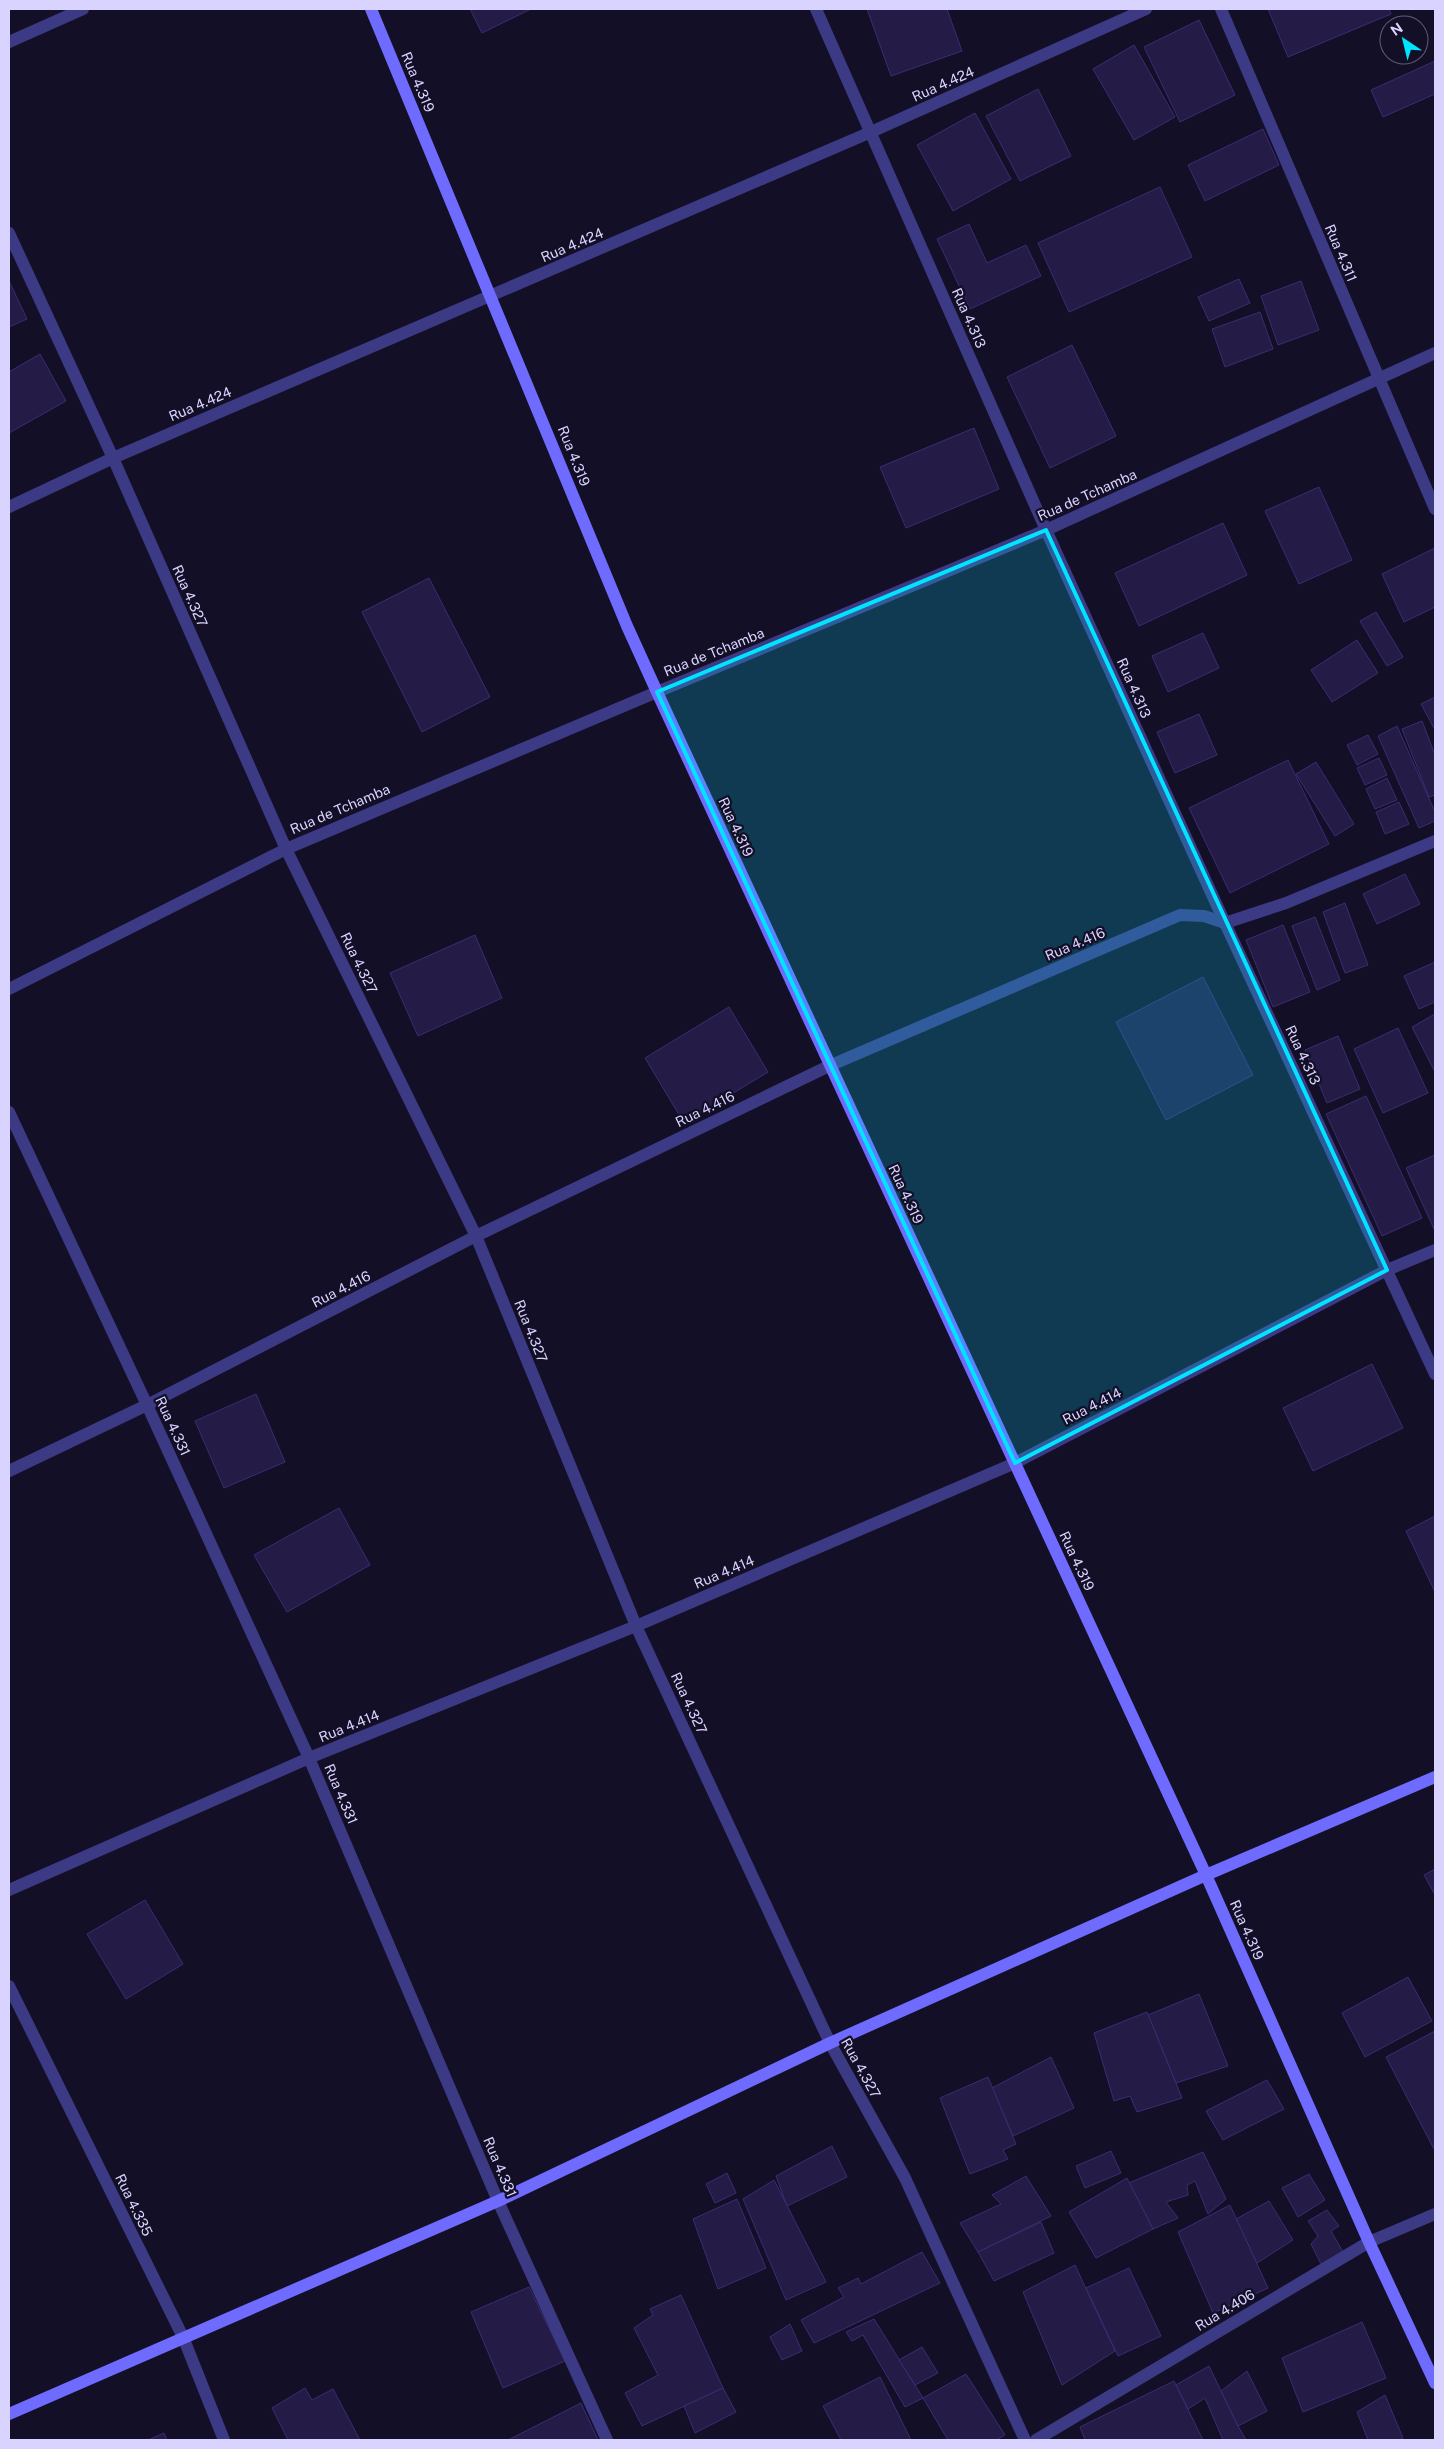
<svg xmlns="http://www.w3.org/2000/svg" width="1444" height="2449" viewBox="0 0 1444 2449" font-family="'Public Sans',sans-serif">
<rect width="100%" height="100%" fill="#130f26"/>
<!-- building -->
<g fill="#241b47" stroke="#3b2d73">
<polygon points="470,9 531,9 482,33"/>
<polygon points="867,9 947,9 962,51 891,76"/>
<polygon points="1268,9 1389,9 1391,14 1288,57"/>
<polygon points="1199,20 1235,95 1180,122 1144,47"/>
<polygon points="1134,45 1175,117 1134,140 1093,69"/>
<polygon points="1435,61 1435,94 1383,117 1371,90"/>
<polygon points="1038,89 1071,156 1020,181 986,116"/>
<polygon points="975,113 1011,179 953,211 917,145"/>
<polygon points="1263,129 1279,165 1205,201 1188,165"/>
<polygon points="1160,187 1192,257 1069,312 1038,243"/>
<polygon points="969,224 987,263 1026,245 1041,276 970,309 937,239"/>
<polygon points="1239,279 1250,303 1209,321 1198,297"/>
<polygon points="9,281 27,319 9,327"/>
<polygon points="1301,281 1319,330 1278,345 1261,296"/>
<polygon points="1260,312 1273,349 1225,367 1212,329"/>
<polygon points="1072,345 1116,436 1050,468 1007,377"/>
<polygon points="40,354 66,401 9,433 9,372"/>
<polygon points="974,428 999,489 906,528 880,467"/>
<polygon points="1319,487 1352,560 1299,584 1265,511"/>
<polygon points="1223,523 1247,575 1139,626 1115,573"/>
<polygon points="1435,548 1435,607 1404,622 1382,574"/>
<polygon points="429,578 490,697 422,732 362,612"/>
<polygon points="1376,612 1403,657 1387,666 1360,621"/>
<polygon points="1203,633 1219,668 1168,692 1152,656"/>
<polygon points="1357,640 1378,673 1332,702 1311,670"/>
<polygon points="1435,697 1435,730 1421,704"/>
<polygon points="1199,714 1217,755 1175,773 1157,732"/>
<polygon points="1422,721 1435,755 1435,795 1429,797 1402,729"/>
<polygon points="1397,726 1435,812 1435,821 1419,828 1378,736"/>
<polygon points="1368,735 1378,754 1357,765 1347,745"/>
<polygon points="1379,758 1387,775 1365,785 1357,768"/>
<polygon points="1288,760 1329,844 1230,893 1189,808"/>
<polygon points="1316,762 1354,824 1335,836 1296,774"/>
<polygon points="1387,778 1397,800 1375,809 1366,789"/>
<polygon points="1399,802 1409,824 1385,834 1376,812"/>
<polygon points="1405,874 1420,904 1377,924 1363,894"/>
<polygon points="1345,903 1368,965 1345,973 1323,912"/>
<polygon points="1315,917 1340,980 1317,990 1292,926"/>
<polygon points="1283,925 1310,992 1273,1007 1246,940"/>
<polygon points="475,935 502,998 418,1036 390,973"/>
<polygon points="1435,962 1435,1002 1419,1009 1404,976"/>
<polygon points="1203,977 1253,1075 1166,1120 1116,1022"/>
<polygon points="729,1007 768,1072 684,1123 645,1058"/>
<polygon points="1435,1014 1435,1072 1412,1027"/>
<polygon points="1398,1028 1428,1093 1383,1113 1354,1049"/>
<polygon points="1338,1036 1360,1089 1327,1103 1305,1050"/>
<polygon points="1366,1096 1422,1218 1382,1236 1326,1114"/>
<polygon points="1435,1155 1435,1231 1406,1168"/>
<polygon points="1372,1364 1403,1428 1313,1471 1283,1408"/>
<polygon points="256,1394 285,1462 224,1488 195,1421"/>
<polygon points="339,1508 370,1565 287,1612 254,1555"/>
<polygon points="1435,1516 1435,1592 1406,1531"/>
<polygon points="1435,1869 1435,1895 1424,1875"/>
<polygon points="145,1900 183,1964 126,1999 87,1934"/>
<polygon points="1408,1977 1432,2021 1365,2057 1342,2013"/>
<polygon points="1199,1994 1228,2066 1176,2083 1148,2015"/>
<polygon points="1147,2012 1182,2098 1137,2112 1130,2096 1114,2101 1094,2033"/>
<polygon points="1435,2031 1435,2151 1386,2057"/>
<polygon points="1051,2057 1074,2108 1013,2136 992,2088"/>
<polygon points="988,2077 1016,2144 1003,2150 1008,2159 970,2174 940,2098"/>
<polygon points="1267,2080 1284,2109 1223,2140 1206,2111"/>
<polygon points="832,2146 847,2177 787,2206 776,2176"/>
<polygon points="1111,2151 1121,2173 1085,2188 1076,2166"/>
<polygon points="1203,2152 1226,2199 1208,2214 1195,2181 1187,2185 1188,2195 1166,2202 1178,2218 1153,2229 1129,2183"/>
<polygon points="727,2173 736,2193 715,2203 706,2184"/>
<polygon points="1309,2174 1325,2200 1298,2217 1282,2188"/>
<polygon points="1026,2176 1051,2216 978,2252 960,2223 1001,2204 992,2195"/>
<polygon points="1127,2178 1153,2229 1096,2258 1069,2212"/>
<polygon points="774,2180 826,2282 786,2300 743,2199"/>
<polygon points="737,2199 766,2268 718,2289 693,2219"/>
<polygon points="1269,2201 1293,2240 1257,2263 1236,2219"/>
<polygon points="1230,2205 1268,2288 1213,2313 1178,2232"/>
<polygon points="1327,2210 1339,2226 1331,2231 1343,2252 1321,2264 1311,2244 1318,2236 1308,2221"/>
<polygon points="1041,2222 1054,2253 994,2281 978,2252"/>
<polygon points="922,2252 940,2283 814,2343 801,2320 844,2297 838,2288 858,2278 861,2284"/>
<polygon points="1075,2265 1115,2351 1062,2385 1023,2292"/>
<polygon points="1129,2268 1161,2336 1118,2356 1086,2288"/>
<polygon points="529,2287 565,2361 503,2388 471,2312"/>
<polygon points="681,2295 723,2388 642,2426 625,2393 658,2375 634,2328 653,2315 650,2309"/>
<polygon points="874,2319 923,2398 905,2407 863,2335 852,2341 846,2332"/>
<polygon points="1362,2322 1386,2378 1303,2412 1282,2358"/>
<polygon points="790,2324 802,2351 782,2360 770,2337"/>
<polygon points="922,2347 938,2373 915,2385 899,2360"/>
<polygon points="1209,2366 1238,2426 1246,2440 1223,2440 1205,2398 1188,2409 1176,2385"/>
<polygon points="1247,2371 1267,2411 1238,2426 1221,2391"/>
<polygon points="966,2374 1005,2435 996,2440 948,2440 923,2398"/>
<polygon points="880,2377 911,2440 841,2440 823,2406"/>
<polygon points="1174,2381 1203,2440 1085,2440 1080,2427"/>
<polygon points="305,2388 312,2400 333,2389 360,2440 288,2440 272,2408"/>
<polygon points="723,2388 736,2412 695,2433 684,2406"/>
<polygon points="1385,2395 1403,2438 1399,2440 1368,2440 1357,2412"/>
<polygon points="581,2403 598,2440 508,2440"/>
<polygon points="164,2433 167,2440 148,2440"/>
</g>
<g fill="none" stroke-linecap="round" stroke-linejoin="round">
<!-- street -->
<g stroke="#3d3a85" stroke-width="12">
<polyline points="816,9 1046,530 1225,923 1435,1374"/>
<polyline points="1221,9 1435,509"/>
<polyline points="9,42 83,9"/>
<polyline points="9,233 113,458 286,849 476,1236 636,1626 830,2043 905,2178 1025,2440"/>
<polyline points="9,507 113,458 871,132 1146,9"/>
<polyline points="9,989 286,849 657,692 1046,530 1435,353"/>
<polyline points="9,1112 147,1405 309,1758 498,2201 607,2440"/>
<polyline points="9,1471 147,1405 476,1236 829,1066 1180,915 1204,916 1225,923 1286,903 1435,841"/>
<polyline points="9,1890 309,1758 636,1626 1015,1463 1387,1270 1435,1250"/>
<polyline points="9,1986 183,2337 224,2440"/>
<polyline points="1036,2440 1369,2242 1435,2214"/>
</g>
<!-- secondary -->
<g stroke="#6f6bff" stroke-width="12">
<polyline points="371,9 627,626 657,692 1206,1875 1369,2242 1435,2383"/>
<polyline points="9,2414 498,2201 830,2043 1206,1875 1435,1777"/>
</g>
</g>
<!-- marked area -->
<path fill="#00e5ff" fill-opacity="0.2" stroke="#00e5ff" stroke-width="4" stroke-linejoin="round" d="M 1046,530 L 1387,1270 L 1015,1463 L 657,692 Z"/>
<g text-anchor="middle" stroke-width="4.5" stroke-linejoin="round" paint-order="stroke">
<!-- street labels -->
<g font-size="14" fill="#d9d4ff" stroke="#130f26">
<text transform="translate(418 82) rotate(67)" y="5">Rua 4.319</text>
<text transform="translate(943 84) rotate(-24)" y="5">Rua 4.424</text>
<text transform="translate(572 245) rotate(-23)" y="5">Rua 4.424</text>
<text transform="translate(1341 253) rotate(67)" y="5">Rua 4.311</text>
<text transform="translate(969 318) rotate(66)" y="5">Rua 4.313</text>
<text transform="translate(200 404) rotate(-23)" y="5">Rua 4.424</text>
<text transform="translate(574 456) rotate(68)" y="5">Rua 4.319</text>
<text transform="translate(1087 495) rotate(-24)" y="5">Rua de Tchamba</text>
<text transform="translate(190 596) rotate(66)" y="5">Rua 4.327</text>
<text transform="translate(714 652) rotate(-22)" y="5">Rua de Tchamba</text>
<text transform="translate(1134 688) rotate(66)" y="5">Rua 4.313</text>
<text transform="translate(340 809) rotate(-23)" y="5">Rua de Tchamba</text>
<text transform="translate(736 827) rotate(65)" y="5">Rua 4.319</text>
<text transform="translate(1075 944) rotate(-23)" y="5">Rua 4.416</text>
<text transform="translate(359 963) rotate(64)" y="5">Rua 4.327</text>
<text transform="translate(1303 1055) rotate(65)" y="5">Rua 4.313</text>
<text transform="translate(705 1109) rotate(-26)" y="5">Rua 4.416</text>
<text transform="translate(906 1194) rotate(65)" y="5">Rua 4.319</text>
<text transform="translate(341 1289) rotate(-27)" y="5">Rua 4.416</text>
<text transform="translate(531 1331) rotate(68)" y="5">Rua 4.327</text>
<text transform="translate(1092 1406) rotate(-27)" y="5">Rua 4.414</text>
<text transform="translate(173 1426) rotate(65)" y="5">Rua 4.331</text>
<text transform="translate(1077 1561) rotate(65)" y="5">Rua 4.319</text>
<text transform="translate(724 1572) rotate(-23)" y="5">Rua 4.414</text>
<text transform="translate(689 1703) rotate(65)" y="5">Rua 4.327</text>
<text transform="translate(349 1726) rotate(-22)" y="5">Rua 4.414</text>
<text transform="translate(341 1794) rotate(67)" y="5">Rua 4.331</text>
<text transform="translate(1247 1930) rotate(66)" y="5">Rua 4.319</text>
<text transform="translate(861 2068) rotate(61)" y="5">Rua 4.327</text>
<text transform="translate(500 2167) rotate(67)" y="5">Rua 4.331</text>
<text transform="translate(134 2205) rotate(64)" y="5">Rua 4.335</text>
<text transform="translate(1225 2310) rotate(-31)" y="5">Rua 4.406</text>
</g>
</g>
<!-- border -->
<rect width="1444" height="2449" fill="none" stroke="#d9d4ff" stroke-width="20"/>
<!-- north arrow -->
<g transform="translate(1404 40) rotate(325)"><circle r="24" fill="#130f26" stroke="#625e7d"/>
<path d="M0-4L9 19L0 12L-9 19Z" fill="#00e5ff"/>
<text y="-8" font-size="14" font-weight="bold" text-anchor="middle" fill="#d9d4ff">N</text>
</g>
</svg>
